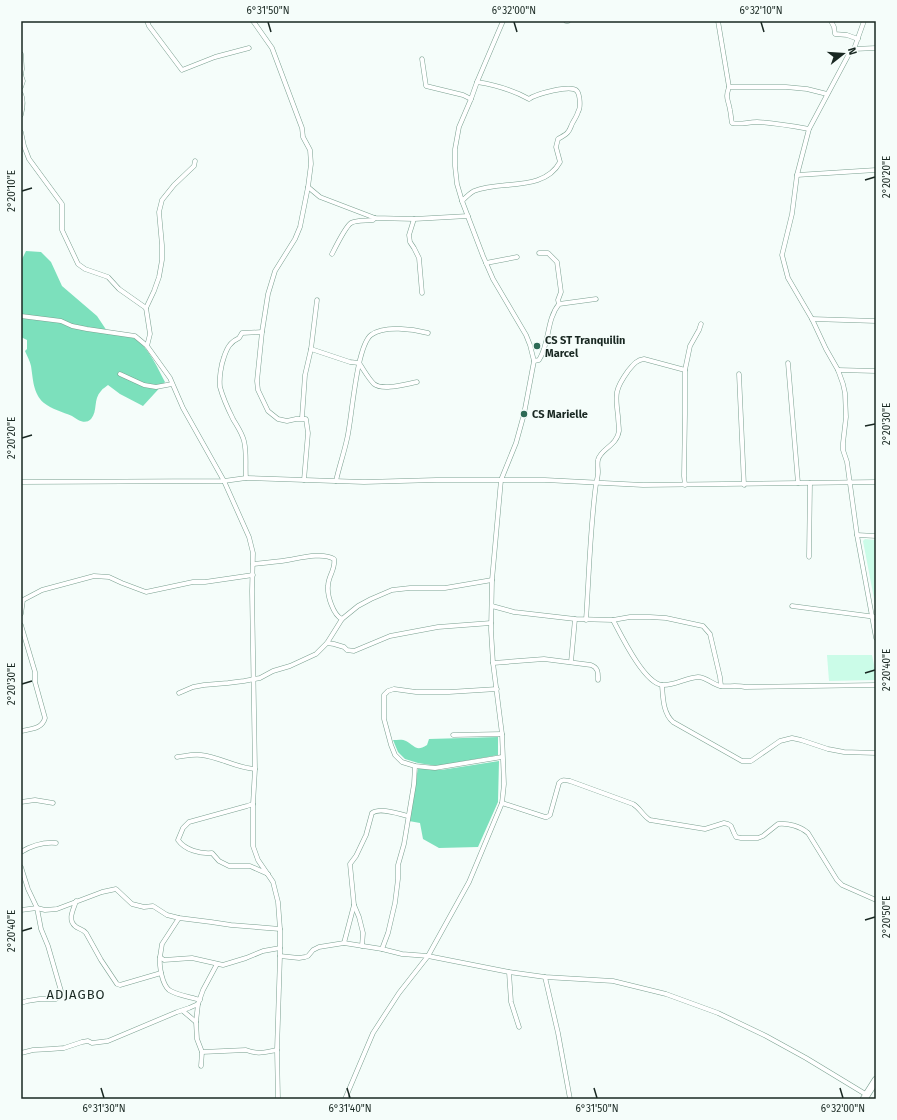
<svg xmlns="http://www.w3.org/2000/svg" width="897" height="1120" viewBox="0 0 897 1120" font-family="'Fira Sans',sans-serif">
<rect width="100%" height="100%" fill="#f5fdfa"/>
<!-- built -->
<g fill="#cbfce8">
<polygon points="865,539 876,540 876,609 863,541"/>
<polygon points="827,655 872,655 876,674 876,680 829,681"/>
</g>
<!-- forest -->
<g fill="#7ce0bc">
<path d="M 26,251 L 41,252 L 51,262 L 62,286 L 97,316 L 109,334 C 116,335 125,334 131,337 C 147,343 157,367 165,382 L 143,406 L 120,394 L 108,385 C 106,387 103,388 101,391 C 93,399 98,411 91,419 C 85,425 78,420 72,416 C 63,412 51,409 44,403 C 33,394 33,378 31,366 C 30,361 27,356 25,351 L 27,349 L 27,340 L 21,337 L 21,261 Z"/>
<path d="M 498,737 L 498,755 L 437,766 L 418,763 L 405,759 L 398,752 L 393,740 C 397,740 403,739 406,741 C 415,746 416,752 427,745 L 429,739 Z"/>
<polygon points="499,761 498,802 478,847 439,848 423,839 420,823 409,821 418,768 441,770"/>
</g>
<g fill="none" stroke-linecap="round" stroke-linejoin="round">
<!-- minor casing -->
<g stroke="#7aa090" stroke-width="5">
<g id="minor">
<polyline points="147,21 149,26 182,70 215,57 249,48"/>
<polyline points="253,21 272,48 302,128 303,137 310,150 311,164 308,187 300,227 295,239 275,271 268,294 262,332 257,381 258,390 268,411 278,419 287,421 296,419 306,419 308,433 304,480"/>
<polyline points="566,21 568,21"/>
<path d="M 718,21 L 729,87 C 725,99 728,98 730,110 C 731,114 731,119 732,123 C 742,125 747,122 757,122 C 775,123 792,126 809,129"/>
<polyline points="831,21 834,27 835,34 847,35 858,39"/>
<polyline points="864,21 854,49 850,52 809,129 797,175 792,214 782,255 788,278 812,319 826,349 838,370 843,384 845,393 846,417 843,443 843,450 847,462 857,535 876,638"/>
<polyline points="854,49 876,48"/>
<polyline points="21,54 22,69 21,74"/>
<polyline points="422,59 426,86 463,95 471,99"/>
<polyline points="21,75 23,81 21,87"/>
<polyline points="729,87 786,87 807,89 827,94"/>
<path d="M 21,94 C 24,100 23,107 21,115"/>
<polyline points="21,132 24,146 29,159 62,204 62,230 78,264 85,269 108,277 119,289 146,308"/>
<polyline points="797,175 876,170"/>
<polyline points="308,187 320,197 375,218 414,219 468,216"/>
<path d="M 462,201 C 465,198 470,193 474,191 C 501,180 544,192 560,162 L 556,147 L 558,139 C 561,137 566,135 568,132 C 570,130 571,126 572,124 C 574,120 577,116 578,112 C 581,108 580,95 577,91 C 571,84 536,94 529,99 C 511,89 496,85 477,82"/>
<polyline points="414,219 409,235 410,242 414,248 419,258 422,293"/>
<polyline points="539,253 548,253 557,262 561,292 558,300 559,304"/>
<path d="M 332,254 C 335,248 346,226 351,223 C 356,220 367,221 373,220 L 375,218"/>
<polyline points="486,263 517,257"/>
<polyline points="21,316 61,321 72,326 87,329 135,336 147,346 170,378 183,408 224,481 249,537 253,553 252,591 255,769 253,804 253,846 258,860 273,882 278,902 280,929 280,956 277,1050 278,1099"/>
<polyline points="812,319 876,321"/>
<polyline points="147,346 150,334 146,308 154,291 159,277 162,260 162,245 159,212 162,200 174,185 194,166 195,161"/>
<path d="M 311,349 L 350,362 L 359,363 C 364,370 368,378 374,384 C 383,391 406,384 417,382"/>
<path d="M 534,361 L 539,360 C 550,343 546,320 559,304 L 596,299"/>
<polyline points="788,363 798,483"/>
<polyline points="838,370 876,371"/>
<polyline points="120,374 144,385 156,387 172,384"/>
<polyline points="739,374 744,485"/>
<polyline points="302,418 305,375 311,349 317,300"/>
<path d="M 246,478 C 245,466 247,453 244,441 C 242,433 237,426 233,419 C 228,409 223,398 220,387 C 219,378 221,365 224,357 C 227,348 230,342 239,338 L 242,333 L 262,332"/>
<path d="M 336,481 C 339,467 344,453 347,439 C 352,419 356,347 371,335 C 384,325 413,329 428,333"/>
<polyline points="21,482 224,481 246,478 364,482 436,480 545,480 643,485 876,482"/>
<polyline points="685,485 684,476 685,414 685,370 690,346 699,330 701,324"/>
<polyline points="857,535 876,536"/>
<polyline points="809,557 810,483"/>
<path d="M 253,564 C 264,563 276,562 288,560 C 300,558 323,552 334,559 C 336,569 328,576 328,586 C 327,595 333,615 342,619"/>
<polyline points="492,606 514,612 575,619 613,620 630,617 650,617 666,618 703,626 710,634 720,677 721,686"/>
<polyline points="792,606 876,617"/>
<polyline points="21,614 23,600 42,590 94,576 109,577 122,583 146,592 193,582 205,582 253,575"/>
<path d="M 586,620 C 589,575 590,529 596,484 C 597,480 598,476 598,472 C 598,468 597,464 598,460 C 600,449 617,446 619,431 C 619,426 618,421 618,416 C 615,394 615,389 628,371 C 633,365 636,360 644,359 L 685,370"/>
<path d="M 613,620 C 621,635 644,683 662,685 C 674,686 685,678 698,677 C 706,677 712,684 720,686 C 727,687 737,685 745,687 L 876,685"/>
<path d="M 21,625 L 35,672 L 35,682 L 45,718 C 42,729 31,729 21,731"/>
<polyline points="327,643 342,619 358,606 371,599 392,590 410,588 445,588 492,580"/>
<polyline points="571,662 575,619"/>
<path d="M 493,663 L 544,659 L 591,665 C 599,668 598,674 598,680"/>
<path d="M 662,685 C 663,698 663,713 673,722 L 742,761 L 751,761 L 780,741 L 792,738 L 801,740 L 828,749 L 844,752 L 876,753"/>
<polyline points="497,689 449,692 416,692 394,689 388,691 384,695 384,719 391,745 395,755 402,762 415,766 435,768 502,757"/>
<polyline points="179,693 193,687 204,685 228,683 244,681 260,678 273,671 290,666 316,654 327,643 334,644 344,647 347,650 354,651 390,636 438,627 491,623"/>
<polyline points="453,735 502,734"/>
<path d="M 177,757 C 185,756 193,754 201,755 C 220,757 236,768 255,769"/>
<polyline points="21,802 35,800 53,803"/>
<path d="M 502,803 L 545,817 L 547,817 L 550,815 L 559,783 C 562,779 565,780 570,781 L 633,804 C 640,808 643,816 650,820 L 705,829 L 724,823 L 728,824 L 731,826 L 734,833 L 736,837 L 741,838 L 758,838 L 763,836 L 778,824 C 788,823 800,826 808,833 L 837,880 L 842,885 L 876,900"/>
<path d="M 253,804 L 247,806 L 189,822 L 183,828 L 178,840 C 185,850 200,854 212,853 L 219,861 L 229,866 L 250,866 L 268,874"/>
<path d="M 21,852 C 31,846 44,842 56,843"/>
<polyline points="21,867 28,889 37,908 41,929 48,946 61,991 60,995 56,999 40,999 27,1001 21,1003"/>
<path d="M 76,901 C 74,909 67,919 75,926 C 78,929 83,929 86,933 L 101,960 L 117,984 L 120,985 L 161,973"/>
<polyline points="354,905 359,917 363,933 362,946"/>
<polyline points="21,910 37,908 45,910 57,909 102,892 116,889 132,904 144,907 153,906 167,915 179,918 211,922 231,925 280,929"/>
<polyline points="179,918 162,944 160,957 164,960 192,958 223,965 246,958 263,951 280,948"/>
<path d="M 344,943 L 354,905 L 350,864 L 356,856 L 366,835 L 372,813 C 380,807 399,814 408,816"/>
<polyline points="382,949 388,933 395,903 398,879 398,865 404,844 414,784 415,766"/>
<polyline points="280,956 299,958 305,957 308,956 313,950 319,947 344,943 382,949 402,954 428,956 509,972 545,977 613,981 666,994 718,1013 766,1036 806,1058 867,1095"/>
<path d="M 160,957 C 159,966 162,984 169,990 C 176,995 191,997 200,1000"/>
<polyline points="509,972 511,1002 519,1027"/>
<polyline points="545,977 558,1033 570,1099"/>
<polyline points="183,1011 196,1022"/>
<path d="M 202,1052 L 246,1050 C 258,1055 265,1052 277,1050"/>
<polyline points="21,1053 33,1050 51,1049 64,1048 82,1042 88,1041 92,1043 108,1041 177,1012 189,1008 198,1004"/>
<polyline points="201,1066 202,1052 197,1039 196,1022 198,1004 203,990 217,964"/>
<polyline points="345,1099 373,1033 399,993 428,956 469,882 502,803 504,784 502,734 493,663 491,630 492,580 501,480 516,443 524,414 534,361 530,345 526,335 493,279 483,256 462,201 457,184 455,166 455,149 459,127 471,99 477,82 503,21"/>
</g>
</g>
<!-- trunk casing -->
<g stroke="#7aa090" stroke-width="8">
<polyline id="trunk" points="864,1099 876,1080"/>
</g>
<!-- minor -->
<use href="#minor" stroke="#fff" stroke-width="4"/>
<!-- trunk -->
<use href="#trunk" stroke="#fff" stroke-width="7"/>
</g>
<!-- ticks -->
<path fill="none" stroke="#192822" stroke-width="1.5" d="M 268,22 L 271,32M 514,22 L 517,32M 761,22 L 764,32M 865,180 L 875,177M 22,191 L 32,188M 865,426 L 875,424M 22,438 L 32,435M 865,673 L 875,670M 22,684 L 32,681M 865,920 L 875,917M 22,931 L 32,928M 101,1088 L 104,1098M 347,1088 L 350,1098M 594,1088 L 597,1098M 840,1088 L 843,1098"/>
<!-- markers -->
<g fill="#2d6a55" stroke="#f5fdfa" stroke-width="1.5">
<circle cx="537" cy="346" r="4"/>
<circle cx="524" cy="414" r="4"/>
</g>
<g text-anchor="middle" stroke-width="3" stroke-linejoin="round" paint-order="stroke">
<!-- poi labels -->
<g font-size="11" font-weight="bold" fill="#192822" stroke="#f5fdfa" text-anchor="start">
<text x="545" y="344">CS ST Tranquilin<tspan x="545" dy="13">Marcel</tspan></text>
<text x="532" y="418">CS Marielle</text>
</g>
<!-- quarter labels -->
<g font-size="13" letter-spacing="1" fill="#192822" stroke="#f5fdfa">
<text x="76" y="999">ADJAGBO</text>
</g>
</g>
<!-- border -->
<rect width="897" height="1120" fill="none" stroke="#f5fdfa" stroke-width="44"/>
<!-- north arrow -->
<g transform="translate(843 54) rotate(73)" stroke="#f5fdfa" stroke-width="3" paint-order="stroke">
<path d="M0-3L7 15L0 10L-7 15Z" fill="#192822"/>
<text y="-6" font-size="11" font-weight="bold" text-anchor="middle" fill="#192822">N</text>
</g>
<rect x="22" y="22" width="853" height="1076" fill="none" stroke="#192822" stroke-width="1.5"/>
<g font-size="10" text-anchor="middle" fill="#192822">
<text x="268" y="14">6°31'50"N</text>
<text x="514" y="14">6°32'00"N</text>
<text x="761" y="14">6°32'10"N</text>
<text transform="translate(886 177) rotate(-90)" y="4">2°20'20"E</text>
<text transform="translate(11 191) rotate(-90)" y="4">2°20'10"E</text>
<text transform="translate(886 424) rotate(-90)" y="4">2°20'30"E</text>
<text transform="translate(11 438) rotate(-90)" y="4">2°20'20"E</text>
<text transform="translate(886 670) rotate(-90)" y="4">2°20'40"E</text>
<text transform="translate(11 684) rotate(-90)" y="4">2°20'30"E</text>
<text transform="translate(886 917) rotate(-90)" y="4">2°20'50"E</text>
<text transform="translate(11 931) rotate(-90)" y="4">2°20'40"E</text>
<text x="104" y="1112">6°31'30"N</text>
<text x="350" y="1112">6°31'40"N</text>
<text x="597" y="1112">6°31'50"N</text>
<text x="843" y="1112">6°32'00"N</text>
</g>
</svg>
